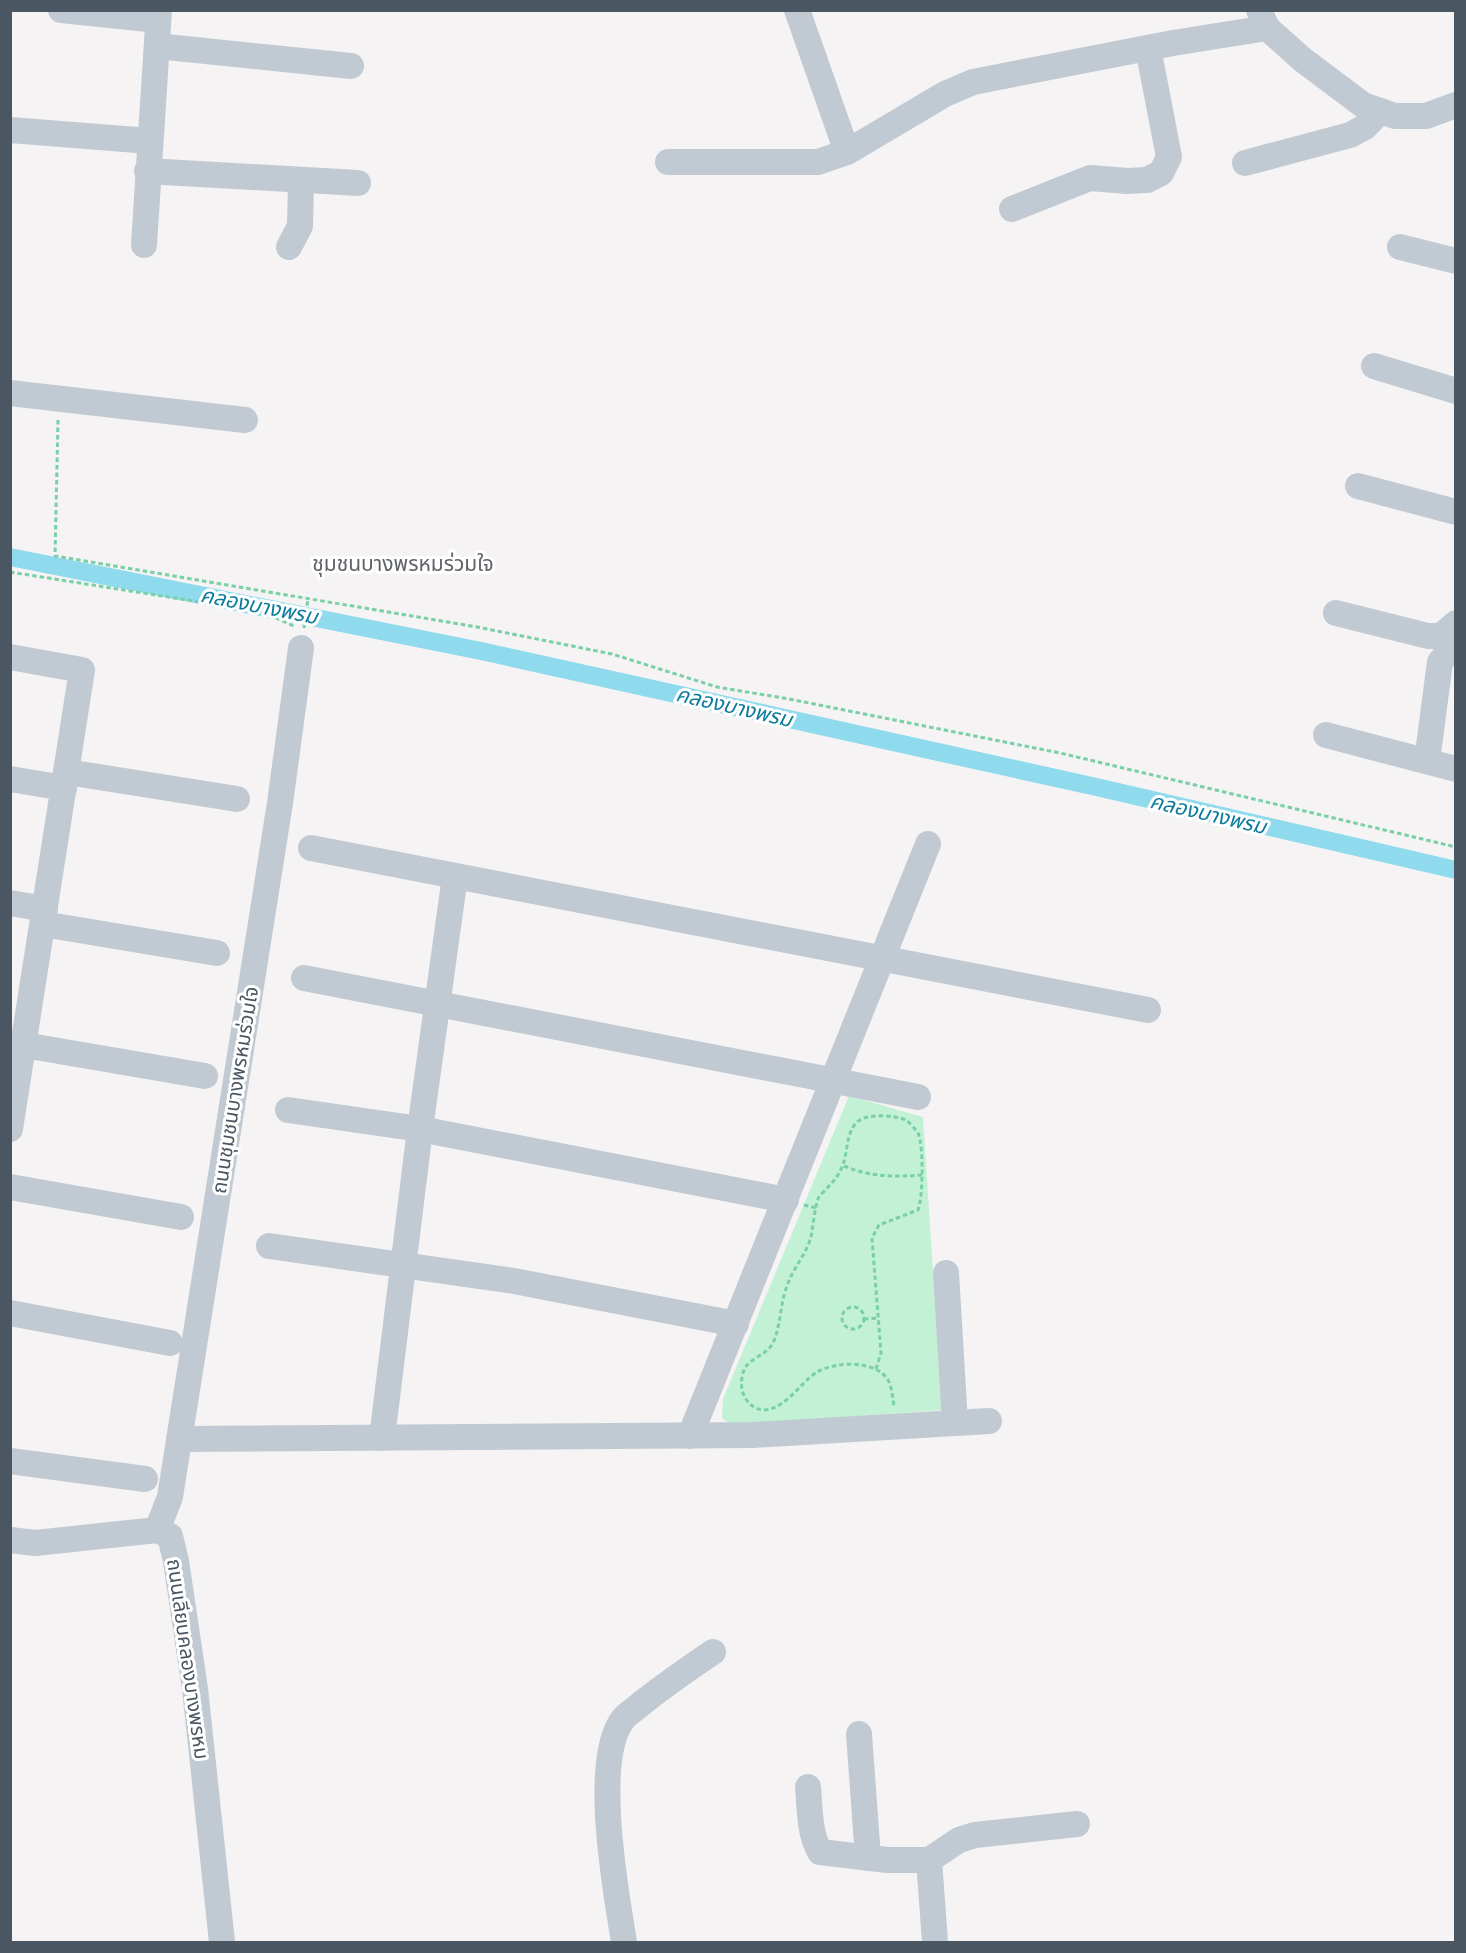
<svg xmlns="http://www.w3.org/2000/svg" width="1466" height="1953" viewBox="0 0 1466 1953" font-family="'Public Sans','Noto Sans Thai',sans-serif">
<rect width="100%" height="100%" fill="#f5f3f3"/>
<!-- green -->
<polygon fill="#c3f1d5" points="849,1096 923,1117 942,1410 731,1425 722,1418 723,1399"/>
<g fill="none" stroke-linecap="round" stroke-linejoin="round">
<!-- canal -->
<polyline stroke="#90daee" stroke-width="18" points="10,557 481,651 1092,786 1456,870"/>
<!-- path -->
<g stroke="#7ad0a6" stroke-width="3" stroke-dasharray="4.5 3" stroke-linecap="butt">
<polyline points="58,420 55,556 477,627 612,654 717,687 789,699 1060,753 1456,847"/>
<polyline points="10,572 263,612 296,627"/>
<polyline points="304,628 308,599"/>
<path d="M 844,1166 C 870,1177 894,1177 922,1175"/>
<polyline points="804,1205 817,1208"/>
<circle cx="853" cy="1318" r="11"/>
<polyline points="864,1319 879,1318"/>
<path d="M 876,1369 L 881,1353 L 872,1238 L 879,1225 L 918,1210 C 923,1197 924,1146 918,1133 C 916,1130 909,1122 906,1120 C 894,1115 867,1113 857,1122 C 849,1130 848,1141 846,1152 C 844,1166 839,1176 828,1187 C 826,1190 821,1194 819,1197 C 815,1204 813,1228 811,1237 C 806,1255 793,1268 787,1286 C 780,1304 781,1325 773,1343 C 767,1355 748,1359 744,1370 C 739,1383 741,1399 754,1407 C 778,1421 801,1381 817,1372 C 836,1361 876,1360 888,1380 C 892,1387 893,1399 894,1407"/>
</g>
<!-- minor -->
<g stroke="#c1cad2" stroke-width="26">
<polyline points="61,10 158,20"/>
<polyline points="797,10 847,152"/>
<polyline points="1259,10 1267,28 1303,60 1363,105 1395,116 1426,116 1456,105"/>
<polyline points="157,46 351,66"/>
<polyline points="10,130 150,141"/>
<polyline points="668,162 818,162 847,152 945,94 973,82 1173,43 1267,28"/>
<polyline points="1245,163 1350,135 1365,127 1380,111"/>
<polyline points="147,171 358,183"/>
<polyline points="1012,209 1090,178 1127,181 1147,180 1161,173 1169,157 1148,48"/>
<polyline points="144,245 159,10"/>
<polyline points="289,247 300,226 301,180"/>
<polyline points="1400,247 1456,261"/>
<polyline points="1374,366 1456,391"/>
<polyline points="10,393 245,420"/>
<polyline points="1358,486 1456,512"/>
<polyline points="1336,613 1428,636 1441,636 1456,623"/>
<polyline points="10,657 82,670 10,1129"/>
<polyline points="1326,735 1456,769"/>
<polyline points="1427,761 1440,662 1456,642"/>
<polyline points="67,772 237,799"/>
<polyline points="10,779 64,788"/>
<polyline points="311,848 1148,1010"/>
<polyline points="10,903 45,909"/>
<polyline points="43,924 217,953"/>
<polyline points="304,978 918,1097"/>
<polyline points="24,1045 205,1076"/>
<polyline points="288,1110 420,1129 786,1200"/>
<polyline points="10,1187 181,1217"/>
<polyline points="269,1246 514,1281 736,1324"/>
<polyline points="946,1273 955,1423"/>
<polyline points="10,1313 170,1343"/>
<polyline points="690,1436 928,844"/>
<polyline points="382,1438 420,1129 455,876"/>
<polyline points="179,1439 753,1435 989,1421"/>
<polyline points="10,1461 145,1479"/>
<polyline points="157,1530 170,1497 280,803 301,648"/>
<polyline points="10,1540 35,1543 157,1530 170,1536 176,1561 195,1689 222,1942"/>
<polyline points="859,1734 868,1858"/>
<path d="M 808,1787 C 810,1809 809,1833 820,1852 L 887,1860 L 929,1860"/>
<path d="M 624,1942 C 616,1892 591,1757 624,1718 C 629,1712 637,1708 642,1703 C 665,1685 689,1668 713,1652"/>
<polyline points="935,1942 929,1860 959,1840 975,1835 1077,1824"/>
</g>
</g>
<g text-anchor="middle" stroke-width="6" stroke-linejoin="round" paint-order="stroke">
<!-- street labels -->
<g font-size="20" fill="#4a5661" stroke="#fff">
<text transform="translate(235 1090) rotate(-81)" y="7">ถนนชุมชนบางพรหมร่วมใจ</text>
<text transform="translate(188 1659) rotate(82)" y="7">ถนนเลียบคลองบางพรหม</text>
</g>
<!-- neighbourhood labels -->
<g font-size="21" fill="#5f6368" stroke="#fff">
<text x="403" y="571">ชุมชนบางพรหมร่วมใจ</text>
</g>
<!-- water labels -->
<g font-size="21" font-style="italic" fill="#0c7c9b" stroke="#fff">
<text transform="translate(259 606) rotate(11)" y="7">คลองบางพรม</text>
<text transform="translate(734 707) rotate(13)" y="7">คลองบางพรม</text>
<text transform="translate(1208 814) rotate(13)" y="7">คลองบางพรม</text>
</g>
</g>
<!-- border -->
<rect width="1466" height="1953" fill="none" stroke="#4a5661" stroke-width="24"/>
</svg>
